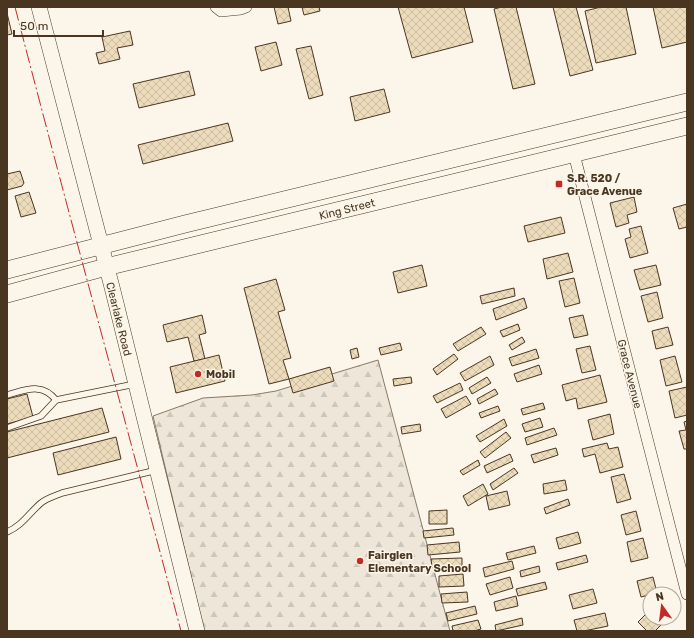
<svg xmlns="http://www.w3.org/2000/svg" width="694" height="638" viewBox="0 0 694 638" font-family="Rubik,sans-serif">
<defs>
<pattern id="forest-firs" width="22" height="20" patternUnits="userSpaceOnUse"><rect width="22" height="20" fill="#ede6d9"/><path d="M5 1l3.5 6h-7zM16 11l3.5 6h-7z" fill="#cdc6ba"/></pattern>
<pattern id="building-cross-hatch" width="8" height="8" patternUnits="userSpaceOnUse"><rect width="8" height="8" fill="#ecdcbc"/><path d="M0 0l8 8M0 8l8-8" fill="none" stroke="#ccbda1"/></pattern>
</defs>
<rect width="100%" height="100%" fill="#fbf6e9"/>
<!-- forest -->
<polygon fill="url(#forest-firs)" stroke="#887966" points="378,360 450,631 204,631 153,416 203,398 252,395 276,391"/>
<!-- building -->
<g fill="url(#building-cross-hatch)" stroke="#4a3520">
<polygon points="274,7 288,7 291,21 278,24"/>
<polygon points="302,7 319,7 320,11 304,15"/>
<polygon points="398,7 464,7 473,42 412,58"/>
<polygon points="502,7 516,7 535,84 513,89 494,9"/>
<polygon points="553,7 576,7 593,70 570,76"/>
<polygon points="601,7 626,7 636,54 596,63 585,11"/>
<polygon points="653,7 687,7 687,42 662,48"/>
<polygon points="7,13 12,34 7,35"/>
<polygon points="130,31 133,45 117,48 120,59 99,64 96,53 105,51 102,37"/>
<polygon points="276,42 282,65 261,71 255,47"/>
<polygon points="311,46 323,95 309,99 296,49"/>
<polygon points="189,71 195,95 139,108 133,84"/>
<polygon points="384,89 390,112 355,121 350,97"/>
<polygon points="228,123 233,141 143,164 138,145"/>
<polygon points="20,171 24,183 22,186 7,190 7,174"/>
<polygon points="29,192 36,213 21,217 15,196"/>
<polygon points="634,197 637,212 627,215 629,223 616,227 610,203"/>
<polygon points="687,204 687,227 679,229 673,208"/>
<polygon points="561,217 565,233 528,242 524,226"/>
<polygon points="641,226 648,253 630,258 625,239 631,237 629,229"/>
<polygon points="568,253 573,272 547,279 543,259"/>
<polygon points="422,265 427,286 398,293 393,272"/>
<polygon points="656,265 661,285 640,290 634,270"/>
<polygon points="574,278 580,303 565,307 559,281"/>
<polygon points="276,279 285,310 278,312 291,358 283,360 289,379 269,384 244,288"/>
<polygon points="514,288 515,296 482,304 480,296"/>
<polygon points="657,292 663,318 648,322 641,296"/>
<polygon points="524,298 527,308 496,320 493,309"/>
<polygon points="202,315 206,333 199,335 205,359 194,361 188,337 167,342 163,325"/>
<polygon points="583,315 588,335 574,338 569,318"/>
<polygon points="518,324 520,330 503,337 500,331"/>
<polygon points="481,327 486,334 458,351 453,344"/>
<polygon points="668,327 673,345 656,349 652,331"/>
<polygon points="522,337 525,342 512,350 509,345"/>
<polygon points="400,343 402,350 381,355 379,348"/>
<polygon points="590,346 596,370 582,373 576,349"/>
<polygon points="357,348 359,357 352,359 350,350"/>
<polygon points="536,349 539,358 512,366 509,358"/>
<polygon points="454,354 458,359 437,375 433,369"/>
<polygon points="219,355 225,381 176,393 170,367"/>
<polygon points="490,356 494,365 465,381 460,373"/>
<polygon points="675,356 682,382 666,386 660,360"/>
<polygon points="539,365 542,374 517,382 514,374"/>
<polygon points="330,367 334,381 293,393 289,379"/>
<polygon points="600,375 607,402 578,409 576,398 566,401 562,385"/>
<polygon points="411,377 412,383 394,386 393,379"/>
<polygon points="487,377 491,383 472,394 469,388"/>
<polygon points="460,383 463,390 437,403 433,396"/>
<polygon points="687,387 687,415 675,418 669,391"/>
<polygon points="495,389 498,394 479,404 477,399"/>
<polygon points="27,394 33,417 7,424 7,399"/>
<polygon points="466,396 471,404 446,418 441,409"/>
<polygon points="543,403 545,409 523,415 521,409"/>
<polygon points="498,406 500,411 481,418 479,413"/>
<polygon points="102,408 109,432 7,458 7,432"/>
<polygon points="610,414 614,434 593,440 588,420"/>
<polygon points="540,418 543,427 525,432 522,424"/>
<polygon points="504,419 507,426 480,442 476,436"/>
<polygon points="687,421 687,449 684,449 679,431 686,430 684,422"/>
<polygon points="420,424 421,431 402,434 401,427"/>
<polygon points="554,428 557,435 527,445 525,438"/>
<polygon points="506,432 511,438 485,458 480,452"/>
<polygon points="116,437 121,459 58,475 53,453"/>
<polygon points="607,443 609,449 618,447 623,467 600,473 595,454 584,457 582,449"/>
<polygon points="556,448 558,455 534,463 531,455"/>
<polygon points="510,454 513,461 487,473 484,466"/>
<polygon points="478,460 480,465 463,475 460,471"/>
<polygon points="514,468 518,473 493,490 490,484"/>
<polygon points="624,474 631,499 617,503 611,477"/>
<polygon points="565,480 567,490 544,494 543,484"/>
<polygon points="483,484 488,494 468,506 463,496"/>
<polygon points="507,491 510,505 489,510 486,496"/>
<polygon points="568,499 570,505 546,514 544,508"/>
<polygon points="447,510 447,524 429,524 429,511"/>
<polygon points="636,511 641,531 626,535 621,515"/>
<polygon points="453,528 454,535 424,538 423,531"/>
<polygon points="578,532 581,543 559,549 556,538"/>
<polygon points="643,538 648,558 631,562 627,542"/>
<polygon points="459,542 460,552 428,555 427,545"/>
<polygon points="534,546 536,553 508,560 506,553"/>
<polygon points="586,555 588,562 558,570 556,563"/>
<polygon points="462,558 462,566 432,567 431,559"/>
<polygon points="512,561 514,569 485,577 483,568"/>
<polygon points="539,566 540,572 521,577 520,571"/>
<polygon points="463,574 464,586 439,587 439,576"/>
<polygon points="510,577 513,588 490,595 486,584"/>
<polygon points="653,577 657,593 641,597 637,581"/>
<polygon points="545,582 547,589 518,596 516,589"/>
<polygon points="593,589 597,603 573,609 569,595"/>
<polygon points="467,592 468,602 442,603 441,594"/>
<polygon points="516,596 518,606 496,611 494,602"/>
<polygon points="475,606 477,614 448,621 446,613"/>
<polygon points="650,610 650,618 662,618 665,621 655,631 647,631 638,622"/>
<polygon points="605,613 608,626 584,631 577,631 574,620"/>
<polygon points="522,618 523,625 496,631 495,625"/>
<polygon points="478,620 481,629 474,631 453,631 452,626"/>
</g>
<g fill="none" stroke-linecap="round" stroke-linejoin="round">
<!-- lane casing -->
<g stroke="#4a3520" stroke-width="7">
<g id="lane">
<path d="M 7,395 C 26,390 42,382 56,400"/>
<polyline points="7,428 41,416 56,400 135,384"/>
<path d="M 7,532 C 23,525 29,513 41,503 C 47,498 55,496 62,493 L 157,470"/>
</g>
</g>
<!-- street casing -->
<g stroke="#4a3520" stroke-width="12">
<g id="street">
<polyline points="216,7 221,11 241,9 246,7"/>
<polyline points="574,154 687,594"/>
</g>
</g>
<!-- secondary casing -->
<g stroke="#4a3520" stroke-width="16">
<polyline id="secondary" points="39,7 113,291 197,631"/>
</g>
<!-- primary casing -->
<g stroke="#4a3520" stroke-width="18">
<g id="primary">
<polyline points="7,270 185,224 687,102"/>
<polyline points="7,294 106,267 687,126"/>
</g>
</g>
<!-- lane -->
<use href="#lane" stroke="#fbf6e9" stroke-width="5.5"/>
<!-- street -->
<use href="#street" stroke="#fbf6e9" stroke-width="11"/>
<!-- secondary -->
<use href="#secondary" stroke="#fbf6e9" stroke-width="15"/>
<!-- primary -->
<use href="#primary" stroke="#fbf6e9" stroke-width="17"/>
<!-- power -->
<path stroke="#c62828" stroke-width="1" stroke-dasharray="14 3 2 3" stroke-linecap="butt" d="M 15,7 C 69,216 126,423 181,631"/>
</g>
<!-- markers -->
<g fill="#c62828" stroke="#fbf6e9" stroke-width="1.5">
<rect x="555" y="180" width="8" height="8" rx="2"/>
<circle cx="198" cy="374" r="4"/>
<circle cx="360" cy="561" r="4"/>
</g>
<g text-anchor="middle" stroke-width="3" stroke-linejoin="round" paint-order="stroke">
<!-- poi labels -->
<g font-size="11" font-weight="bold" fill="#4a3520" stroke="#fbf6e9" text-anchor="start">
<text x="567" y="182">S.R. 520 /<tspan x="567" dy="13">Grace Avenue</tspan></text>
<text x="206" y="378">Mobil</text>
<text x="368" y="559">Fairglen<tspan x="368" dy="13">Elementary School</tspan></text>
</g>
<!-- street labels -->
<g font-size="11" fill="#4a3520" stroke="#fbf6e9">
<text transform="translate(347 209) rotate(-14)" y="4">King Street</text>
<text transform="translate(119 319) rotate(76)" y="4">Clearlake Road</text>
<text transform="translate(630 374) rotate(76)" y="4">Grace Avenue</text>
</g>
</g>
<!-- border -->
<rect width="694" height="638" fill="none" stroke="#4a3520" stroke-width="16"/>
<!-- north arrow -->
<g transform="translate(662 606) rotate(346)"><circle r="19" fill="#fbf6e9" stroke="#b4a999"/>
<path d="M0-3L7 15L0 10L-7 15Z" fill="#c62828"/>
<text y="-6" font-size="11" font-weight="bold" text-anchor="middle" fill="#4a3520">N</text>
</g>
<!-- scale -->
<path d="M14 30v6h89v-6" fill="none" stroke="#4a3520" stroke-width="2"/>
<text x="20" y="30" font-size="12" fill="#4a3520" stroke="#fbf6e9" stroke-width="3" paint-order="stroke">50 m</text>
</svg>
